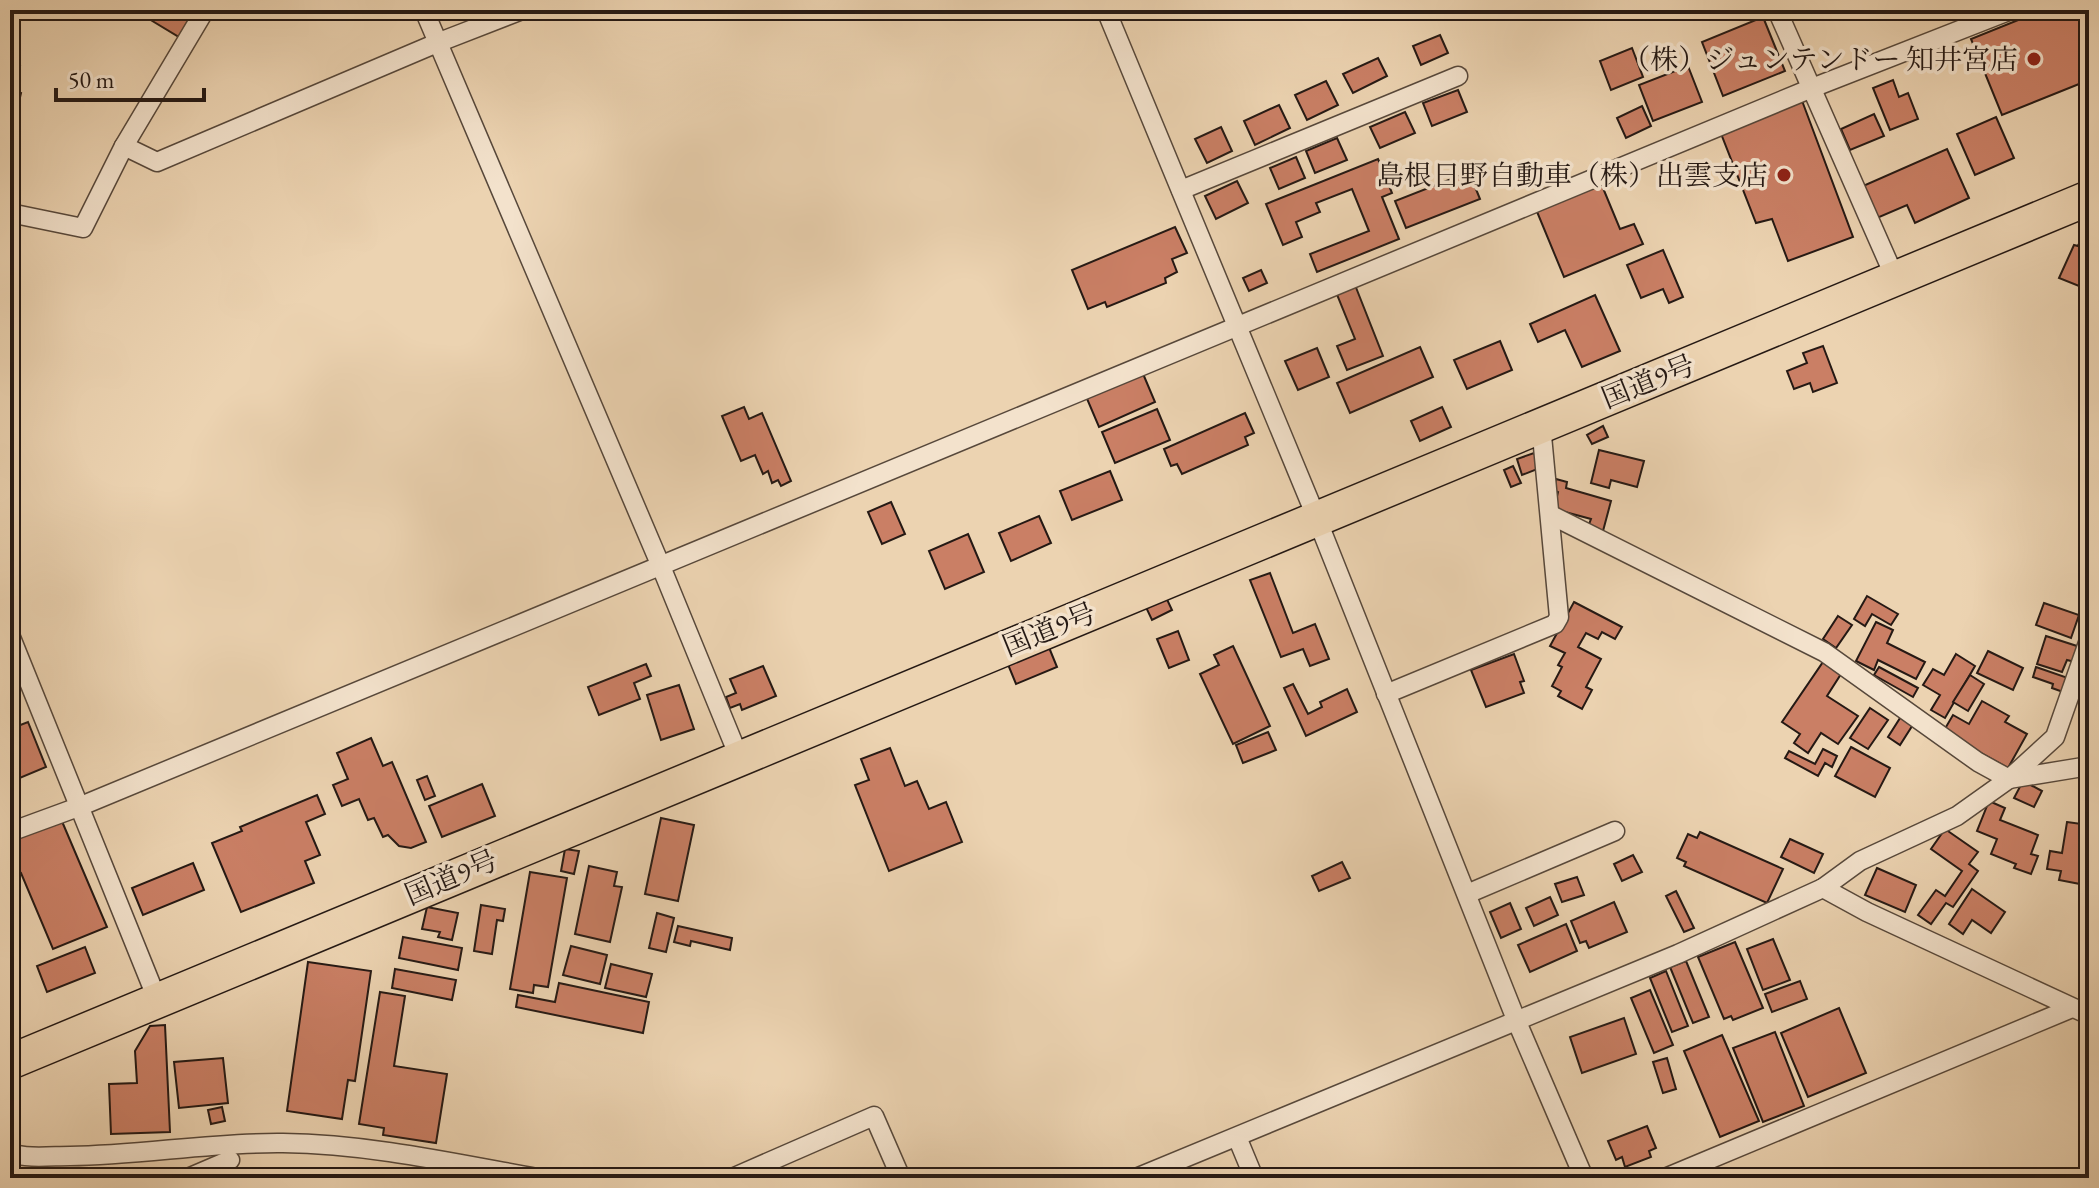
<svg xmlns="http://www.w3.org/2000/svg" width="2099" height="1188" viewBox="0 0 2099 1188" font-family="'EB Garamond','Noto Serif JP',serif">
<rect width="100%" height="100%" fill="#ecd3b1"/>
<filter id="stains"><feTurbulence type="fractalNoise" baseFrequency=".0025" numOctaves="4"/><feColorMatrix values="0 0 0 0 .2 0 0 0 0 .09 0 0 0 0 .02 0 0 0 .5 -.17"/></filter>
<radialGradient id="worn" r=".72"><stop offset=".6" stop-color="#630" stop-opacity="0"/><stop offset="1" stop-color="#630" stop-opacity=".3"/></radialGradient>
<!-- building -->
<g fill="#ca7f65" stroke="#251914" stroke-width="2">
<polygon points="154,10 176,10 190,18 179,37 149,19"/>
<polygon points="2043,10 2089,10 2089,80 2002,115 1971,39"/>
<polygon points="1763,17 1785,71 1723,96 1702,42"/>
<polygon points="1440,35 1448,53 1421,65 1413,46"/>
<polygon points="1632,48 1643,77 1611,90 1600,61"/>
<polygon points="1378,58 1387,76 1353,93 1343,74"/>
<polygon points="10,64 20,66 16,92 21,93 18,106 13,105 11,114"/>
<polygon points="1688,66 1702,102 1653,121 1639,85"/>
<polygon points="1893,80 1899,97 1908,93 1918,119 1890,130 1873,88"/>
<polygon points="1326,81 1338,105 1307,120 1295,95"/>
<polygon points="1458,90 1467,112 1432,126 1423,103"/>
<polygon points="1801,98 1853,237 1788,261 1772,219 1756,223 1720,131"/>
<polygon points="1279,105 1290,128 1255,145 1244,121"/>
<polygon points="1642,106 1651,126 1626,138 1617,118"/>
<polygon points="1405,112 1415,133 1380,148 1370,127"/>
<polygon points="1874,114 1884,136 1850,150 1841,129"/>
<polygon points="1996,117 2014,158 1975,175 1957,134"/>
<polygon points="1221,127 1232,151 1207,163 1195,139"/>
<polygon points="1337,138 1347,160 1315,173 1306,151"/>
<polygon points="1947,149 1969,198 1915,223 1907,205 1877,218 1863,186"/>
<polygon points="1296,157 1305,178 1279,189 1270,168"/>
<polygon points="1378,159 1392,193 1382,197 1399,239 1317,272 1310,254 1369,231 1352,189 1316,203 1320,212 1296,222 1302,237 1283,245 1266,204"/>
<polygon points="1469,172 1480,199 1406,228 1395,201"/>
<polygon points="1598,176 1620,229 1634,224 1643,244 1564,277 1533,202"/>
<polygon points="1237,181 1248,203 1216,219 1205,196"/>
<polygon points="1175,227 1187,253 1172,259 1177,272 1165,278 1166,283 1107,307 1105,302 1088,309 1072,270"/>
<polygon points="2086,227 2089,228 2089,290 2059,278 2074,245 2078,246"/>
<polygon points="1663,250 1683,297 1669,303 1663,289 1641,298 1627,265"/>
<polygon points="1261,270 1267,283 1249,291 1243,278"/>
<polygon points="1355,285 1383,356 1347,370 1337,346 1355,339 1336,292"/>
<polygon points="1595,295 1620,351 1582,367 1565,330 1538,342 1530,324"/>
<polygon points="1500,341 1512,370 1467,389 1454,360"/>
<polygon points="1823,346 1837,383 1813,392 1810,383 1794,389 1787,371 1807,363 1803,353"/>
<polygon points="1420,347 1433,377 1350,413 1337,383"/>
<polygon points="1317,348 1329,377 1298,390 1285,361"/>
<polygon points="1141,369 1155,402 1099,427 1085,394"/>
<polygon points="744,407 749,419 762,413 791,481 781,486 778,480 772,483 768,471 763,474 755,455 741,461 722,416"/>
<polygon points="1442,407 1451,427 1420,441 1411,421"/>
<polygon points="1157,409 1170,440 1115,463 1102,432"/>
<polygon points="1245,413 1254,433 1245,437 1248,445 1182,474 1177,464 1171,466 1164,449"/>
<polygon points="1603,426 1608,437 1592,444 1587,435"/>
<polygon points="1599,450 1644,461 1637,487 1611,480 1609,488 1591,483"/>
<polygon points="1534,453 1540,468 1522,475 1517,459"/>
<polygon points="1513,466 1521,483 1511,487 1504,470"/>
<polygon points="1110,471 1122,500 1072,520 1060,491"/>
<polygon points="1556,479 1567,482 1566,488 1611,501 1603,531 1588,527 1591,519 1554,509 1558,492 1553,490"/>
<polygon points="891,502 905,534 882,544 868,512"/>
<polygon points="1039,516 1051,543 1011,561 999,533"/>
<polygon points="968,534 984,572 945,589 929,551"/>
<polygon points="1270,573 1293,633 1315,624 1329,659 1310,666 1303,649 1281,657 1250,580"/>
<polygon points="1164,593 1172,610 1152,620 1144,603"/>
<polygon points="1867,596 1898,614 1891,625 1872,614 1865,626 1854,619"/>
<polygon points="1574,602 1622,627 1615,639 1602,632 1598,639 1586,633 1578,647 1601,659 1586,687 1592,690 1582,709 1558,696 1561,691 1552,686 1562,667 1558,665 1565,653 1550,646"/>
<polygon points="2044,603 2079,615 2071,638 2036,625"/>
<polygon points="1838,616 1852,625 1836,648 1823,639"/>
<polygon points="1876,622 1893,630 1887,643 1925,662 1916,679 1878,660 1874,670 1856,661"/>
<polygon points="1178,631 1189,660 1169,668 1157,639"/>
<polygon points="2046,636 2080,647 2075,662 2067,660 2062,672 2037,664"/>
<polygon points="1048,645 1057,667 1016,684 1007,662"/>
<polygon points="1233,646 1270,726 1233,744 1200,674 1219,665 1214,655"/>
<polygon points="1988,651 2023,668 2013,690 1977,673"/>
<polygon points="1514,654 1524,681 1520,682 1524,693 1486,707 1471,670"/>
<polygon points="1956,654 1975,666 1945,718 1931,710 1940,695 1923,685 1933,669 1944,675"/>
<polygon points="1823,662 1841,674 1827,696 1858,716 1838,744 1821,733 1808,753 1794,743 1800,734 1782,722"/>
<polygon points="646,664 651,676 634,683 640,699 599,715 588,687"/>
<polygon points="763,666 776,696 742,710 740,704 730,708 726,697 736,693 730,679"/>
<polygon points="1879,667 1918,688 1913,697 1874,675"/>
<polygon points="2036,667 2068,678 2063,692 2052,688 2053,684 2033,677"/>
<polygon points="1970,675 1984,684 1968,711 1953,702"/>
<polygon points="1293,684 1308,714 1322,707 1320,702 1347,689 1357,712 1306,736 1284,688"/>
<polygon points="679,685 694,729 661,740 647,695"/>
<polygon points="1982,701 2009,716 2005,722 2027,734 2008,768 1943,732 1953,715 1969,724"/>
<polygon points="1870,708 1888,720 1868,749 1850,738"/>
<polygon points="1902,715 1914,723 1900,745 1888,737"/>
<polygon points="28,722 46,767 15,780 10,766 10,729"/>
<polygon points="1268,732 1276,750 1243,763 1236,745"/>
<polygon points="371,738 383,766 392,762 426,842 411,848 399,846 388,835 383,837 374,818 368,820 359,799 342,806 333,785 348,779 337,753"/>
<polygon points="1851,747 1890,768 1875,797 1835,776"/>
<polygon points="890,748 905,786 917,781 929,809 946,802 962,842 889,871 855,785 869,780 861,759"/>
<polygon points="1823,749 1837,756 1832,767 1825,763 1818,776 1785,758 1789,751 1815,764"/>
<polygon points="427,776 435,796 425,800 417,780"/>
<polygon points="2023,781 2042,791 2034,807 2014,798"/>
<polygon points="482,784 495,816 442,837 429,806"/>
<polygon points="317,795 325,814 306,822 320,855 305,861 314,883 241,912 212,843 242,831 240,827"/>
<polygon points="1989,801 2005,808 2000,820 2038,835 2031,854 2038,856 2031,874 2014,868 2016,864 1991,854 1997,839 1977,831"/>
<polygon points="58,812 107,927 53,949 21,873 10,877 10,832"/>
<polygon points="661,818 694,825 678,901 645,894"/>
<polygon points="2067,822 2089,825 2089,878 2081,877 2080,884 2059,880 2061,871 2047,869 2050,851 2062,853"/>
<polygon points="1945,829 1978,852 1969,864 1978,871 1953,907 1946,903 1931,924 1918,915 1936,890 1945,896 1962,871 1931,849"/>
<polygon points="1700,832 1783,869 1767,903 1684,866 1686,862 1677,858 1688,834 1697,838"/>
<polygon points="1790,839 1823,854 1814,873 1781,857"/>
<polygon points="565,849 579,851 574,874 561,871"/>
<polygon points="1633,855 1642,872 1622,881 1614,864"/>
<polygon points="1342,862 1350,878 1319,891 1312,876"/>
<polygon points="193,863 204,890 143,915 132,888"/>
<polygon points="589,866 617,872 614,886 622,887 610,942 575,934"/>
<polygon points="1877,868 1916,885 1905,912 1865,895"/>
<polygon points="530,872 567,878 548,987 534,985 533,993 510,989"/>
<polygon points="1577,877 1584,895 1562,902 1555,884"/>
<polygon points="1972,889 2005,912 1991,933 1972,920 1963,934 1949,924"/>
<polygon points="1676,891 1694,928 1684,932 1666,896"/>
<polygon points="1550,897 1558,915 1534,926 1526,908"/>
<polygon points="1614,902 1627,932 1589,948 1586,941 1580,943 1571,921"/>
<polygon points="1510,903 1521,929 1501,938 1490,912"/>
<polygon points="481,905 505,909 503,921 497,920 492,954 474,951"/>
<polygon points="427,907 458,913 452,940 438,937 440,932 422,929"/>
<polygon points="657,913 674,918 666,952 649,948"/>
<polygon points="1566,924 1577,951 1530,972 1518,945"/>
<polygon points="678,926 732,938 730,950 691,941 690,946 674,942"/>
<polygon points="403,937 462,948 458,970 399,958"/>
<polygon points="1773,939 1790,980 1763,990 1747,949"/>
<polygon points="1735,942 1763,1008 1733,1020 1731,1016 1724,1019 1698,957"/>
<polygon points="571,946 607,955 600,984 563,975"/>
<polygon points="85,947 95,973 47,992 37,966"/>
<polygon points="1686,961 1709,1017 1693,1023 1670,967"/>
<polygon points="308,962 371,971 355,1081 348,1080 342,1119 287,1111"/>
<polygon points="611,964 652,974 646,997 605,988"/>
<polygon points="395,969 456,980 452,1000 392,988"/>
<polygon points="1666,971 1688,1026 1672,1032 1650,978"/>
<polygon points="1800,981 1807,999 1772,1012 1765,994"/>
<polygon points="559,983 649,1002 643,1033 516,1007 518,995 555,1002"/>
<polygon points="1650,990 1673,1045 1654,1053 1631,998"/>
<polygon points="380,992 405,996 394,1066 447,1074 436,1143 383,1135 384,1128 359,1124"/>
<polygon points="1839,1008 1866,1073 1808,1097 1781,1033"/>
<polygon points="1624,1018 1636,1054 1582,1073 1570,1037"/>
<polygon points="165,1025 170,1132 111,1134 109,1084 137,1083 135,1051 150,1026"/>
<polygon points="1775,1032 1804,1106 1763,1122 1733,1048"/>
<polygon points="1722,1035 1759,1121 1720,1137 1684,1051"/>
<polygon points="223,1058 228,1103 179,1108 174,1062"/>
<polygon points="1667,1058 1676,1089 1663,1093 1653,1062"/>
<polygon points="222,1107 225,1121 211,1124 208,1110"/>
<polygon points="1647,1126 1656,1148 1649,1151 1651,1157 1625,1167 1622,1157 1616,1160 1608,1141"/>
<rect x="42" y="1170" width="54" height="8"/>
</g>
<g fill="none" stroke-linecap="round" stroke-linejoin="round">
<!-- street casing -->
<g stroke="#57483b" stroke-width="21">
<g id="street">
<polyline points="424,10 660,564 739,757"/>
<polyline points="1106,10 1317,519 1517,1022 1584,1178"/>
<polyline points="1777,10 1896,280"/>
<polyline points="124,146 157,162 437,43 522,10"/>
<polyline points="1181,190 1458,76"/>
<polyline points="10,213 83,228 124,146 205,10"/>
<polyline points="1551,515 1824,652 1978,762 2009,779 2089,766"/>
<polyline points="10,635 157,999"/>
<polyline points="1386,694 1555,624 1559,617 1541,425"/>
<polyline points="10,832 81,806 1812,88 2011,10"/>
<polyline points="1823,888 1867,912 2089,1015"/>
<polyline points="1467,894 1615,831"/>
<polyline points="1237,1137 1254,1178"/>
<path d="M 10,1153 C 28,1159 51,1156 70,1156 C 142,1155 212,1142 283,1143 C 369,1144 454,1163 537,1178"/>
<polyline points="188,1178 230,1160"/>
<polyline points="732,1178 874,1116 901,1178"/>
<polyline points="1136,1178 1678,954 1823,888 1860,861 1957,816 2009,779 2055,737 2089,640"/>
<polyline points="1665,1178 2072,1008"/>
</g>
</g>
<!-- highway casing -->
<g stroke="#251914" stroke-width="37">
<polyline id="highway" points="10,1062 2089,198"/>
</g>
<!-- street -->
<use href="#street" stroke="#f3e2cc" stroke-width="18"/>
<!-- highway -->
<use href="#highway" stroke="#ecd3b1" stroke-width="34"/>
</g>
<!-- markers -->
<g fill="#8f2418" stroke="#f3e2cc" stroke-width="3">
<circle cx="2034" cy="59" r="8"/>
<circle cx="1784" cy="175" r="8"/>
</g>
<g text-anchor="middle" stroke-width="7" stroke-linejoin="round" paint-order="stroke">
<!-- poi labels -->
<g font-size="28" fill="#251914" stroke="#f3e2cc" text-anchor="end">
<text x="2018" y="69">（株）ジュンテンドー 知井宮店</text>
<text x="1768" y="185">島根日野自動車（株）出雲支店</text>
</g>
<!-- street labels -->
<g font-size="28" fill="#251914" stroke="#f3e2cc">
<text transform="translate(1648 381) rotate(-22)" y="10">国道9号</text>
<text transform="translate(1049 629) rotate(-22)" y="10">国道9号</text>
<text transform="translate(451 877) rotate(-23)" y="10">国道9号</text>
</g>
</g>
<!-- margin -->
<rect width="2099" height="1188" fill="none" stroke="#ecd3b1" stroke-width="40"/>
<rect x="12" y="12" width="2075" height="1164" fill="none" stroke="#251914" stroke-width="4"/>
<rect x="20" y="20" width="2059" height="1148" fill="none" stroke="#251914" stroke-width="2"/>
<!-- scale -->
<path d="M56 88v12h148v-12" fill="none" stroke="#251914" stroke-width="4"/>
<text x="68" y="88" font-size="24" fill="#251914" stroke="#f3e2cc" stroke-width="6" paint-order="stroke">50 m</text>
<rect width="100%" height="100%" filter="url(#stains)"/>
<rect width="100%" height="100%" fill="url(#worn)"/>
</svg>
